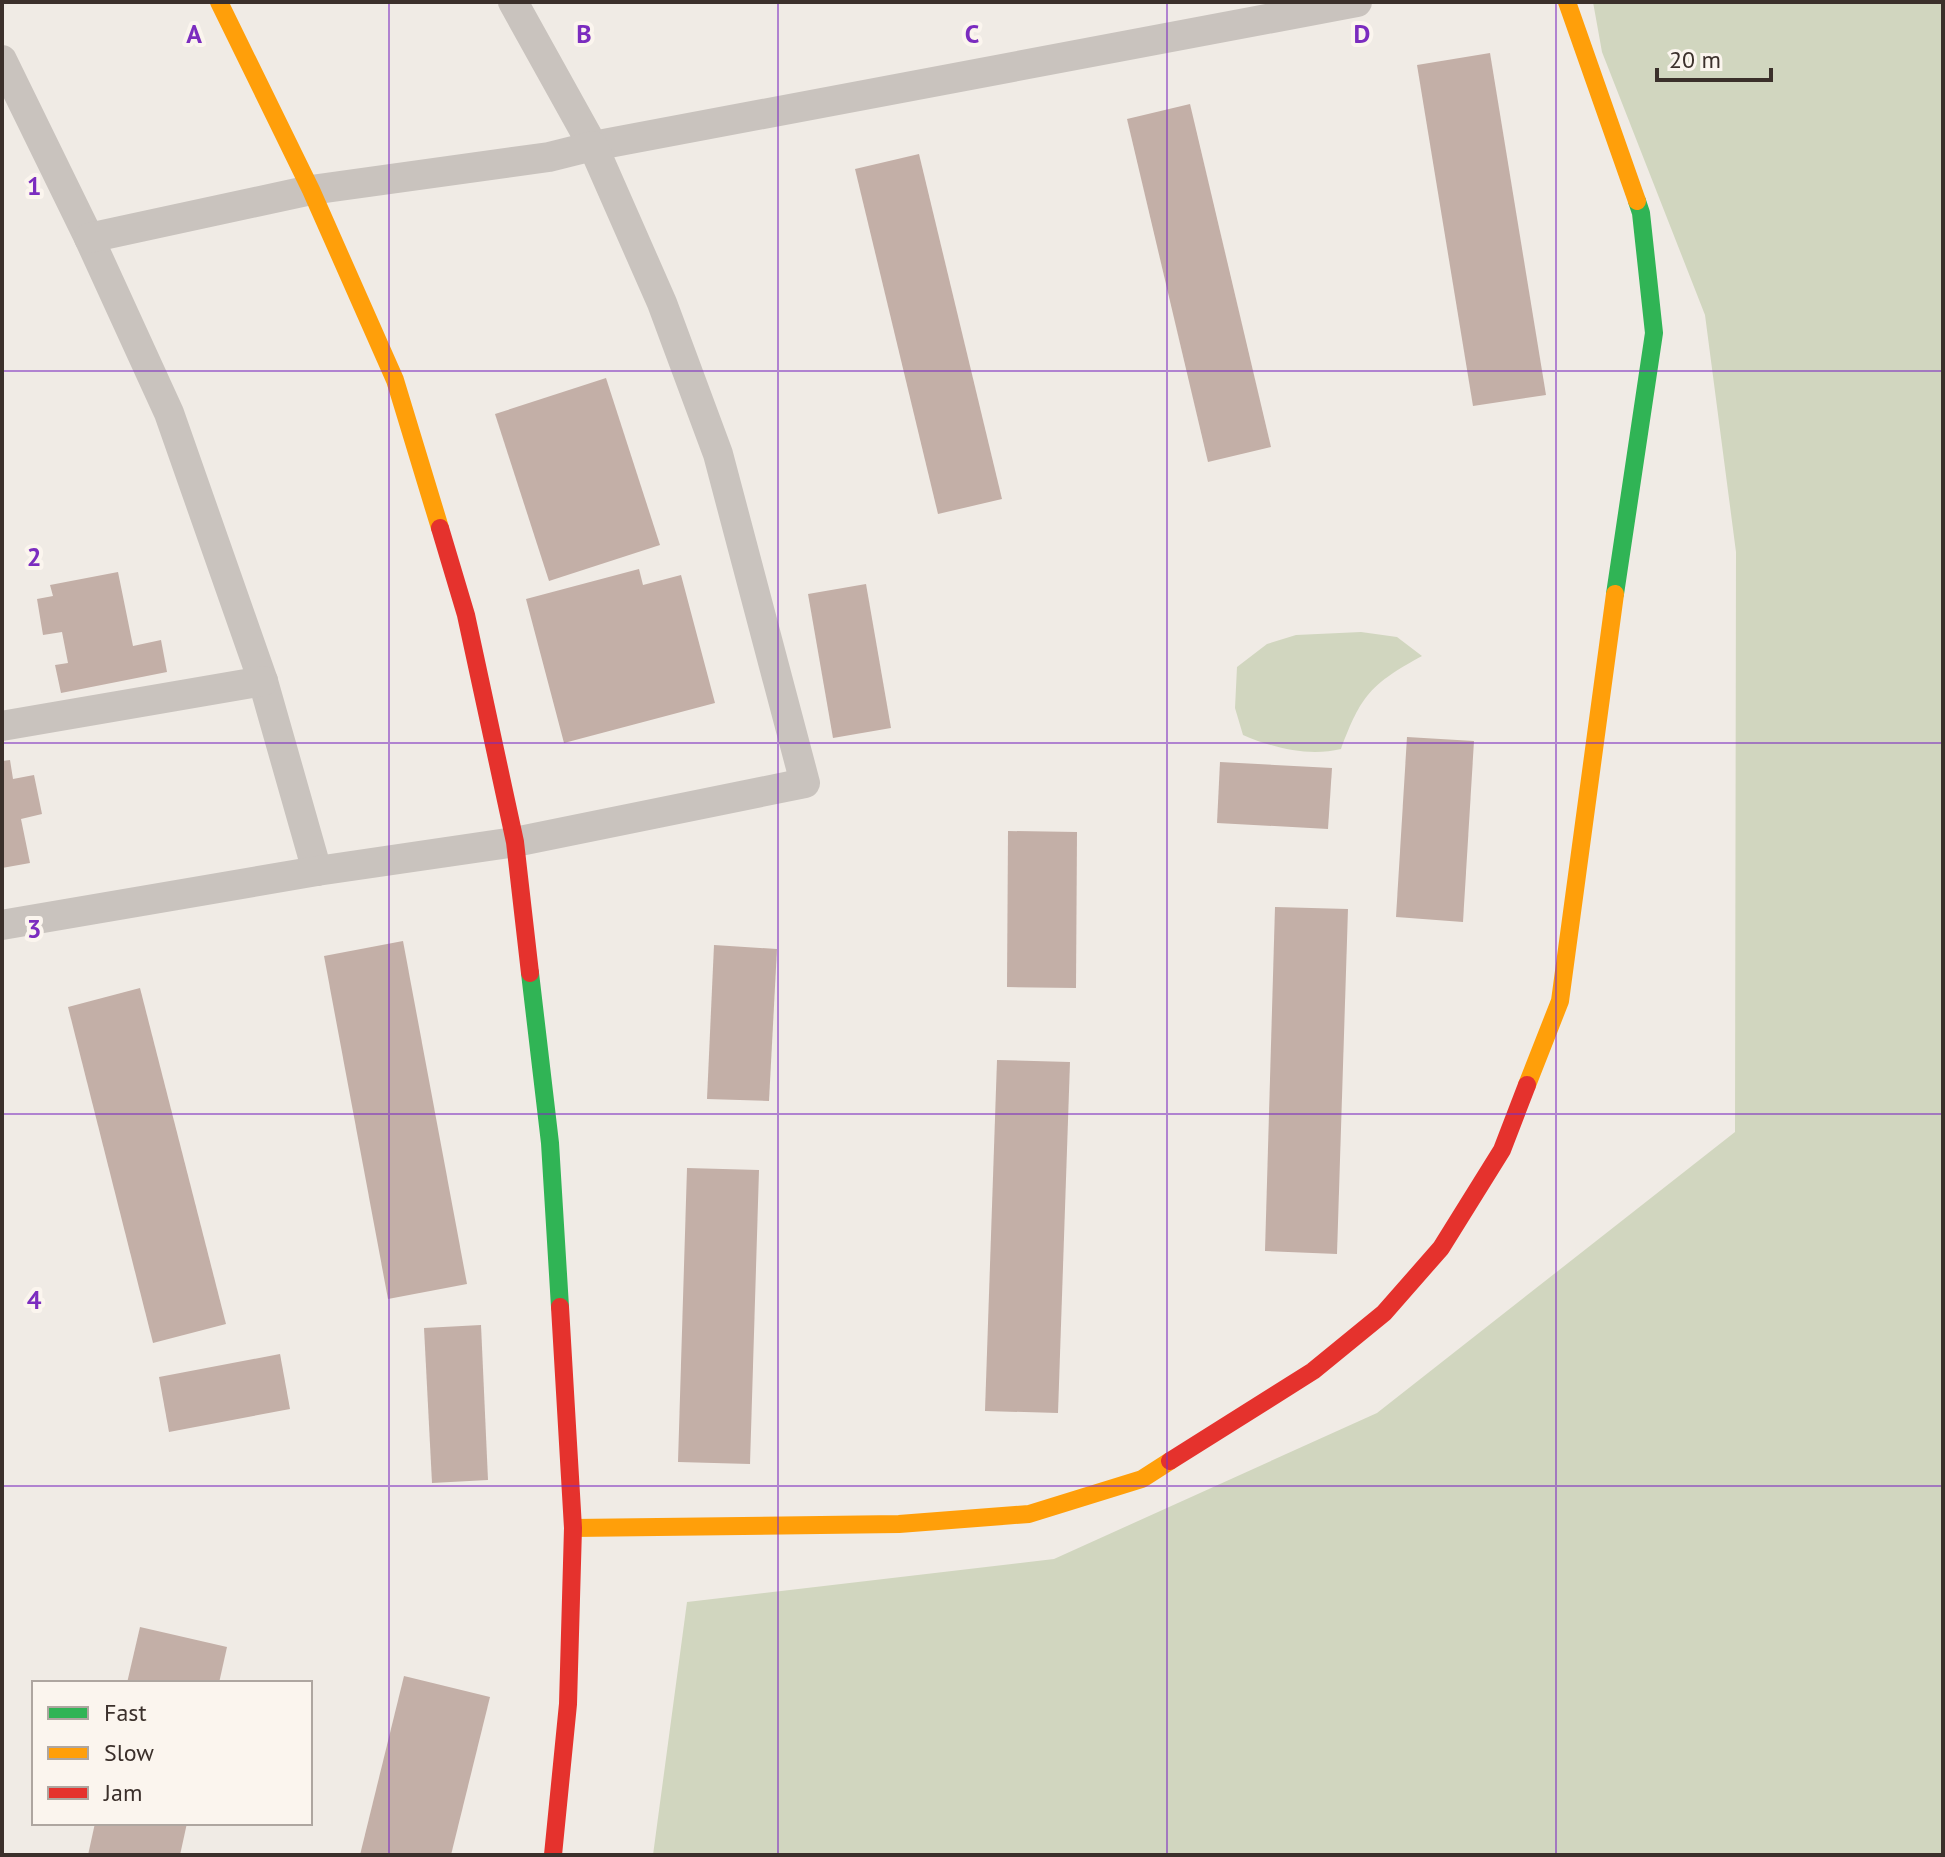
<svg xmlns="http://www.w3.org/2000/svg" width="1945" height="1857" viewBox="0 0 1945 1857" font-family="'PT Sans',sans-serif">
<rect width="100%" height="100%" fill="#f0ebe5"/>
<!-- green -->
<g fill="#d1d6bf">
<polygon points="1593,2 1943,2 1943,1855 653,1855 687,1602 1054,1559 1377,1413 1735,1132 1736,552 1705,315 1602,52"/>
<path d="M 1361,632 L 1397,637 L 1422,656 C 1371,684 1361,695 1341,749 C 1309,757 1273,748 1243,735 L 1235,708 L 1237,667 L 1267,644 L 1296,635 Z"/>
</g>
<!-- building -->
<g fill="#c3afa7">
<polygon points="1490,53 1546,395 1473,406 1417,65"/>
<polygon points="1190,104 1271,447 1208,462 1127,119"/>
<polygon points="919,154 1002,499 938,514 855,169"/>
<polygon points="606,378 660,545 549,581 495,414"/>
<polygon points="639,569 643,585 681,575 715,703 564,743 526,599"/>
<polygon points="118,572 133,646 161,640 167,672 61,693 55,665 68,663 62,632 43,635 37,599 53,596 50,585"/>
<polygon points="866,584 891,728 833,738 808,594"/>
<polygon points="1407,737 1474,741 1463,922 1396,917"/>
<polygon points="10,760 13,779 34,775 42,814 21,819 30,863 2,868 2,761"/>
<polygon points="1220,762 1332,768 1328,829 1217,823"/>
<polygon points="1008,831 1077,832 1076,988 1007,987"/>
<polygon points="1275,907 1348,909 1337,1254 1265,1251"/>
<polygon points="403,941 467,1284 388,1299 324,956"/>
<polygon points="714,945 777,949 769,1101 707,1099"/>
<polygon points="140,988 226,1324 153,1343 68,1007"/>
<polygon points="997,1060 1070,1062 1058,1413 985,1411"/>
<polygon points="687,1168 759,1170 750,1464 678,1462"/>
<polygon points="481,1325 488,1480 432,1483 424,1328"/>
<polygon points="280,1354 290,1409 169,1432 159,1377"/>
<polygon points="140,1627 227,1647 219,1683 127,1683"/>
<polygon points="404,1676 490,1697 451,1855 360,1855"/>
<polygon points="95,1823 187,1823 180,1855 88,1855"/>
</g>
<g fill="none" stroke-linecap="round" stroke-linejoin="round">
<!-- street -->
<g stroke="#c9c3be" stroke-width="30">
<polyline points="513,2 593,146 1357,2"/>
<polyline points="2,60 89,238 169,413 263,681 317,871"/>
<polyline points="2,726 263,681"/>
<polyline points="2,925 317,871 515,842 805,783 718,454 662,303 593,146 549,157 311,190 89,238"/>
</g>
<!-- fast -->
<g stroke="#30b455" stroke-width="18">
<polyline points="1615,594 1654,333 1641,213 1637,201"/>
<polyline points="530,973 550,1143 560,1307"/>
</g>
<!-- slow -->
<g stroke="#ff9f0a" stroke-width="18">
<polyline points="219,2 311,190 395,380 440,528"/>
<polyline points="1567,2 1637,201"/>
<polyline points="1527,1085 1560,1001 1615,594"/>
<polyline points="573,1528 899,1524 1029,1514 1142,1479 1170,1461"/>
</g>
<!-- jam -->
<g stroke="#e5322d" stroke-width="18">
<polyline points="440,528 466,615 515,842 530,973"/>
<polyline points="1170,1461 1313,1371 1384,1313 1441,1248 1502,1150 1527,1085"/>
<polyline points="553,1855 568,1704 573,1528 560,1307"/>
</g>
</g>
<!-- grid -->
<path fill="none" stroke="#7b2cbf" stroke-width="2" stroke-opacity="0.55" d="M 389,2 L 389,1855M 778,2 L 778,1855M 1167,2 L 1167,1855M 1556,2 L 1556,1855M 2,371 L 1943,371M 2,743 L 1943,743M 2,1114 L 1943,1114M 2,1486 L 1943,1486"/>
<g font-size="26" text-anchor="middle" font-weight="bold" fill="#7b2cbf" stroke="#fbf5ee" stroke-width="8" stroke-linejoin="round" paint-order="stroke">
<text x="194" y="43">A</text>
<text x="584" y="43">B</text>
<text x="972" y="43">C</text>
<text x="1362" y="43">D</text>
<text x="34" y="195">1</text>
<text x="34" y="566">2</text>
<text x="34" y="938">3</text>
<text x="34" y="1309">4</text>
</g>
<!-- border -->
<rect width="1945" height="1857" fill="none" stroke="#3b302b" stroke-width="8"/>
<!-- legend -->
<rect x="32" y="1681" width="280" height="144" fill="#fbf5ee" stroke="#aea6a0" stroke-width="2"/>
<rect x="48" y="1707" width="40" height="12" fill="#30b455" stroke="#aea6a0" stroke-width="2"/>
<text x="104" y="1721" font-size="24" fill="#3b302b">Fast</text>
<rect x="48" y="1747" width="40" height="12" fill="#ff9f0a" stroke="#aea6a0" stroke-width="2"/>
<text x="104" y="1761" font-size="24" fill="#3b302b">Slow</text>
<rect x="48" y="1787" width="40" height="12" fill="#e5322d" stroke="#aea6a0" stroke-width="2"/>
<text x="104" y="1801" font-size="24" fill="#3b302b">Jam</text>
<!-- scale -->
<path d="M1657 68v12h114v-12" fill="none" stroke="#3b302b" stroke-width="4"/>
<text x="1669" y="68" font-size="24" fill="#3b302b" stroke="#fbf5ee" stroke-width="6" paint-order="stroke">20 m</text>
</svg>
